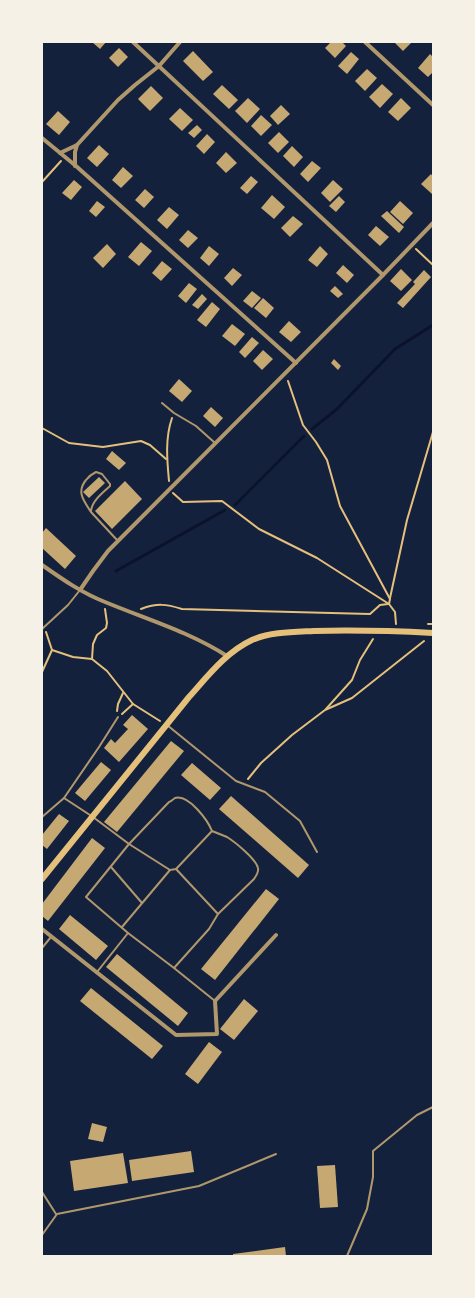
<svg xmlns="http://www.w3.org/2000/svg" width="475" height="1298" viewBox="0 0 475 1298" font-family="'Times New Roman',serif">
<rect width="100%" height="100%" fill="#14213d"/>
<g fill="none" stroke-linecap="round" stroke-linejoin="round">
<!-- stream -->
<g stroke="#0b132b" stroke-width="3">
<polyline points="312,429 337,409 395,349 433,325"/>
<polyline points="235,505 304,436"/>
<polyline points="116,571 225,510"/>
</g>
</g>
<!-- building -->
<g fill="#c6a872">
<polygon points="92,42 106,42 100,49"/>
<polygon points="331,42 342,42 346,46 335,58 325,48"/>
<polygon points="394,42 412,42 403,51"/>
<polygon points="119,48 128,57 118,67 109,58"/>
<polygon points="193,51 213,72 203,81 183,61"/>
<polygon points="351,52 359,59 347,74 338,66"/>
<polygon points="430,54 433,57 433,72 428,77 418,68"/>
<polygon points="367,69 377,78 365,91 355,81"/>
<polygon points="382,84 393,94 380,108 369,97"/>
<polygon points="222,85 238,100 229,109 213,94"/>
<polygon points="151,86 163,98 150,111 138,99"/>
<polygon points="248,98 260,109 247,123 235,111"/>
<polygon points="401,98 411,108 398,121 388,112"/>
<polygon points="281,105 290,114 278,125 270,116"/>
<polygon points="180,108 193,120 182,131 169,119"/>
<polygon points="58,111 70,122 59,135 46,124"/>
<polygon points="261,115 272,125 261,136 251,126"/>
<polygon points="197,125 202,130 194,138 188,133"/>
<polygon points="279,132 289,142 278,153 268,143"/>
<polygon points="207,134 215,142 204,154 196,146"/>
<polygon points="99,145 109,154 97,167 87,158"/>
<polygon points="292,146 303,157 294,167 283,156"/>
<polygon points="226,152 237,163 226,173 216,163"/>
<polygon points="312,161 321,168 308,182 300,174"/>
<polygon points="123,167 133,176 121,188 112,180"/>
<polygon points="431,174 433,177 433,193 432,194 421,184"/>
<polygon points="251,176 258,182 247,194 240,188"/>
<polygon points="74,180 82,187 71,200 62,193"/>
<polygon points="333,180 343,189 330,202 321,193"/>
<polygon points="145,189 154,197 144,208 135,200"/>
<polygon points="272,195 285,207 274,219 261,208"/>
<polygon points="339,196 345,202 336,212 329,206"/>
<polygon points="97,201 105,207 96,217 89,211"/>
<polygon points="400,201 413,213 403,224 390,212"/>
<polygon points="169,207 179,215 167,229 157,220"/>
<polygon points="387,211 404,227 399,233 381,216"/>
<polygon points="293,216 303,224 290,237 281,228"/>
<polygon points="376,226 389,237 380,246 368,235"/>
<polygon points="188,230 198,238 188,248 179,240"/>
<polygon points="141,242 152,251 139,266 128,257"/>
<polygon points="107,244 116,254 103,268 93,258"/>
<polygon points="209,246 219,254 209,266 200,258"/>
<polygon points="320,246 328,254 317,267 308,260"/>
<polygon points="162,261 172,269 161,281 152,273"/>
<polygon points="343,265 354,275 347,283 336,273"/>
<polygon points="233,268 242,275 232,286 224,278"/>
<polygon points="401,269 412,280 401,291 390,281"/>
<polygon points="424,270 431,277 403,308 397,303 415,284 413,282"/>
<polygon points="189,283 197,289 186,303 178,296"/>
<polygon points="335,286 343,294 338,298 330,291"/>
<polygon points="252,291 261,298 252,308 243,301"/>
<polygon points="202,294 207,299 198,309 192,305"/>
<polygon points="263,298 274,308 266,318 254,308"/>
<polygon points="212,302 220,309 206,327 197,320"/>
<polygon points="289,321 301,332 291,342 279,332"/>
<polygon points="232,324 245,334 235,346 222,336"/>
<polygon points="252,337 259,343 245,358 239,352"/>
<polygon points="263,350 273,359 262,370 253,361"/>
<polygon points="334,359 341,366 338,370 331,363"/>
<polygon points="179,379 192,391 182,402 169,391"/>
<polygon points="211,407 223,418 215,427 203,416"/>
<polygon points="112,451 126,463 119,470 106,459"/>
<polygon points="99,477 105,483 89,498 83,492"/>
<polygon points="125,481 142,499 112,529 95,511"/>
<polygon points="46,528 76,556 65,569 42,548 42,533"/>
<polygon points="132,715 148,729 119,762 104,748 111,739 115,743 128,729 123,725"/>
<polygon points="171,741 184,751 117,832 104,822"/>
<polygon points="101,762 111,770 85,801 75,793"/>
<polygon points="192,763 221,788 210,800 181,775"/>
<polygon points="231,796 309,865 298,878 219,809"/>
<polygon points="59,814 69,821 47,849 42,845 42,835"/>
<polygon points="92,838 105,848 48,921 42,916 42,904"/>
<polygon points="266,889 279,899 215,980 201,969"/>
<polygon points="70,915 108,946 96,960 59,929"/>
<polygon points="117,954 188,1013 178,1026 106,967"/>
<polygon points="91,988 163,1046 152,1059 80,1001"/>
<polygon points="244,999 258,1011 234,1040 220,1029"/>
<polygon points="209,1042 222,1052 198,1084 185,1074"/>
<polygon points="92,1123 107,1127 103,1142 88,1139"/>
<polygon points="191,1151 194,1172 132,1181 129,1160"/>
<polygon points="123,1153 128,1183 74,1191 70,1161"/>
<polygon points="335,1165 338,1207 320,1208 317,1166"/>
<polygon points="285,1247 286,1256 233,1256 233,1254"/>
</g>
<g fill="none" stroke-linecap="round" stroke-linejoin="round">
<!-- path -->
<g stroke="#e5c07b" stroke-width="2">
<polyline points="42,182 61,161"/>
<polyline points="416,249 433,265"/>
<polyline points="288,381 303,425 316,442 327,460 340,506 390,599 389,604 395,612 396,624"/>
<polyline points="42,428 69,443 103,447 141,441 150,445 166,459"/>
<path d="M 169,481 C 167,460 165,438 172,418"/>
<polyline points="173,493 183,502 222,501 259,529 317,558 389,604"/>
<polyline points="390,598 407,520 433,432"/>
<path d="M 141,609 C 157,603 166,604 182,609 L 370,614 L 380,605 L 388,604"/>
<polyline points="428,624 433,624"/>
<polyline points="46,632 52,650 73,657 92,659 107,671 133,704 160,721"/>
<polyline points="92,659 93,644 97,635 106,628 107,623 105,609"/>
<polyline points="42,672 52,650"/>
<polyline points="326,709 352,680 360,660 373,639"/>
<polyline points="117,711 118,704 123,693"/>
<polyline points="122,714 133,704"/>
<polyline points="248,779 261,763 292,735 325,710 352,698 424,641"/>
</g>
<!-- service -->
<g stroke="#b1986c" stroke-width="2">
<polyline points="162,403 174,413 196,426 215,443"/>
<path d="M 91,512 C 84,501 76,492 86,480 C 89,476 92,474 96,472 L 102,474 L 110,484 L 110,486 C 102,493 91,502 91,512 L 117,540"/>
<polyline points="42,629 68,605 80,590"/>
<polyline points="167,725 236,781 265,792 300,821 317,852"/>
<polyline points="64,798 93,817 129,844 170,870 176,869 212,831"/>
<polyline points="42,817 64,798 99,747 118,717"/>
<polyline points="111,867 142,903"/>
<polyline points="176,869 218,914"/>
<polyline points="122,927 170,870"/>
<polyline points="42,948 51,937"/>
<path d="M 174,968 L 209,929 L 218,914 L 254,879 C 256,876 259,872 258,868 C 256,859 235,842 227,837 C 222,835 217,833 212,831 C 208,821 189,794 175,798 C 175,798 170,802 169,802 L 129,844 L 86,897 L 128,933 L 174,968 L 215,1001"/>
<polyline points="97,972 128,933"/>
<polyline points="42,1192 56,1214"/>
<polyline points="42,1235 57,1214 199,1186 276,1154"/>
<polyline points="347,1256 367,1209 373,1177 373,1151 417,1115 433,1107"/>
</g>
<!-- minor -->
<g stroke="#b1986c" stroke-width="4">
<polyline points="133,42 383,275"/>
<polyline points="365,42 433,105"/>
<polyline points="42,138 76,166 296,363"/>
<polyline points="77,145 118,100 135,85 159,66 180,42"/>
<polyline points="60,153 77,145 75,152 75,166"/>
<path d="M 42,565 C 62,579 82,593 105,602 C 146,619 190,632 227,656"/>
<polyline points="80,590 93,571 108,551 383,275 433,223"/>
<polyline points="42,929 176,1035 217,1034 215,1001 276,935"/>
</g>
<!-- secondary -->
<path stroke="#e5c07b" stroke-width="6" d="M 42,879 L 189,697 C 207,677 226,652 252,640 C 270,632 294,632 314,631 C 354,630 394,631 433,633"/>
</g>
<!-- border -->
<rect width="475" height="1298" fill="none" stroke="#f6f1e7" stroke-width="86"/>
</svg>
